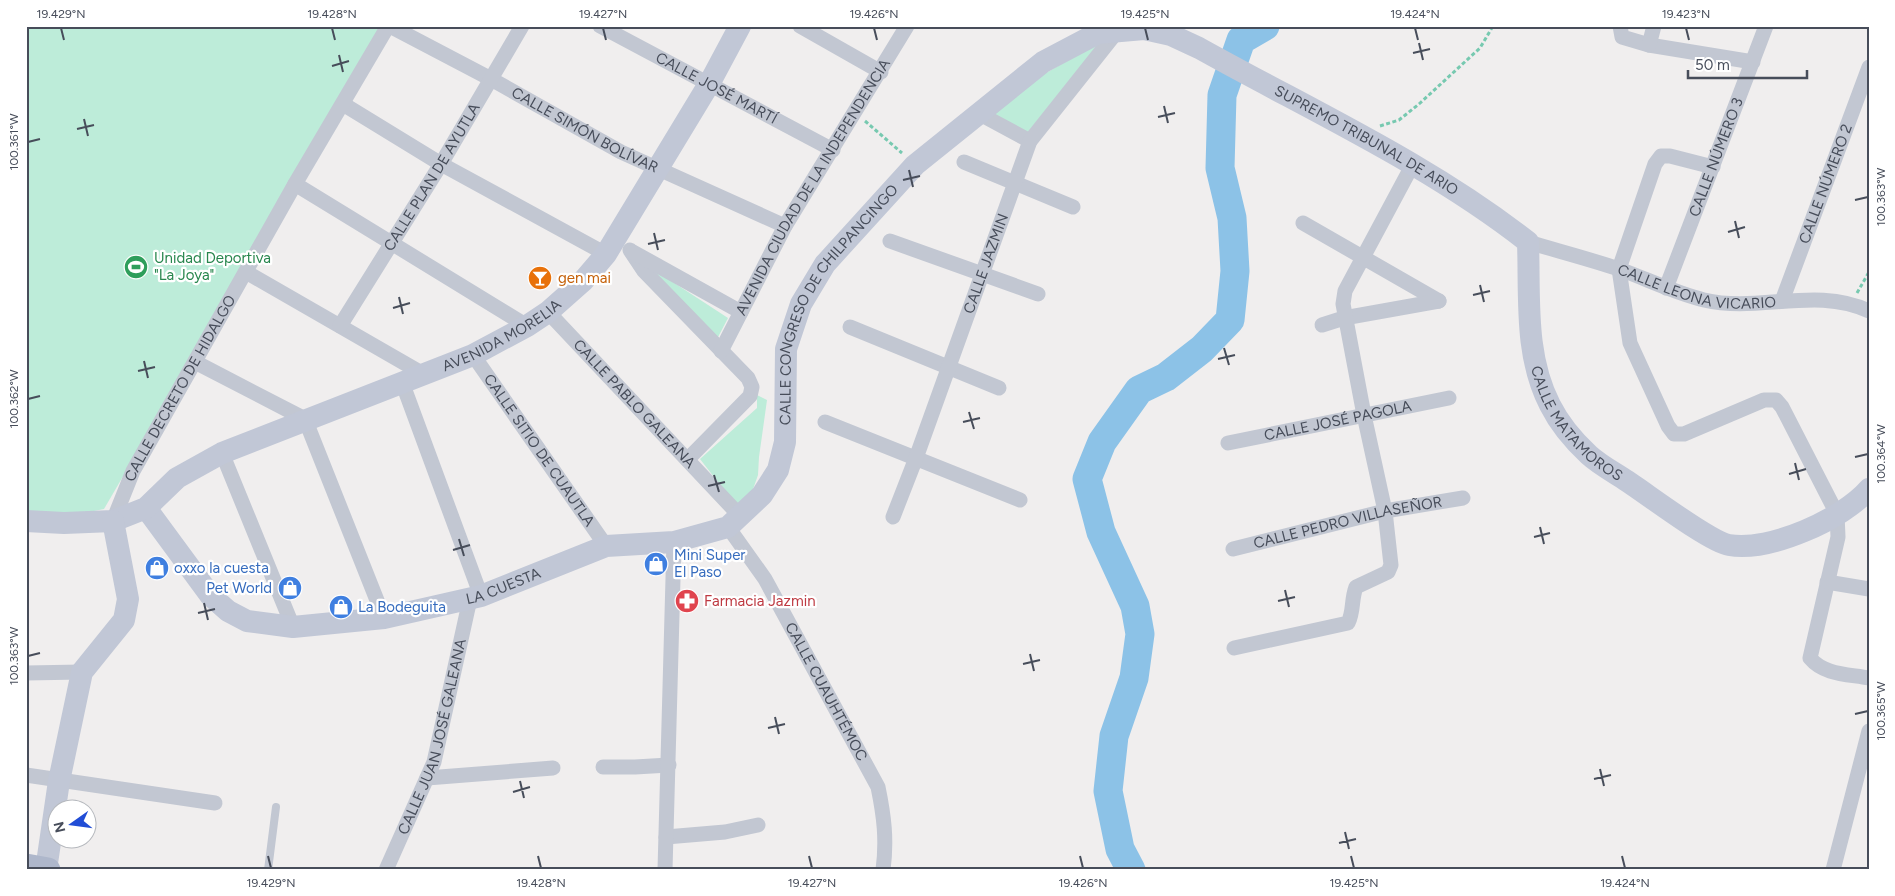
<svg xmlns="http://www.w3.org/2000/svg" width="1895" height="896" viewBox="0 0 1895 896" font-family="Figtree,sans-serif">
<rect width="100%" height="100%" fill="#f0eeee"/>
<!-- green -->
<g fill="#bdecd9">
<polygon points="26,26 386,26 104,509 54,519 26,510"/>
<polygon points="1100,42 1025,136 990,114 1032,81"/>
<polygon points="639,260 728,318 716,341"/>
<polygon points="757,395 767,400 759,457 758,475 751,495 738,508 700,459 757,408"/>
</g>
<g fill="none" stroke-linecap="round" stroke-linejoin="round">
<!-- river -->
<polyline stroke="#8cc2e7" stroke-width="29" points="1131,870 1120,849 1108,791 1114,736 1134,678 1140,634 1135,606 1101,532 1087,479 1102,442 1139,390 1166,377 1202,349 1230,320 1235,271 1232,218 1220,168 1222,95 1241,40 1265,26"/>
<!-- path -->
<g stroke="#77c9b0" stroke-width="3" stroke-dasharray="4 2.5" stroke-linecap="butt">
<polyline points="865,121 902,153"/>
<polyline points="1380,126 1399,120 1419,104 1480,48 1493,26"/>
<polyline points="1857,293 1869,272"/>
</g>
<!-- lane -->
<polyline stroke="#c2c7d2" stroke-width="8" points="268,870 276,807"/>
<!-- street -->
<g stroke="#c2c7d2" stroke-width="15">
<path id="s1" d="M 390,26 L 491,79 L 621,152 L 785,226"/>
<path id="s2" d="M 600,26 L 833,150"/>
<polyline points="800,26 881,72"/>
<polyline points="1620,26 1622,37 1649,45 1753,62"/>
<polyline points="1649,45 1654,26"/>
<polyline points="343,104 441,164 606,254"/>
<polyline points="978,113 1030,141"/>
<polyline points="964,162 1073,207"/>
<path d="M 1713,167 L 1670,156 L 1661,156 L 1655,164 L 1619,269 L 1630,343 L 1668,426 L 1674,434 L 1684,434 L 1764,400 L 1776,400 L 1782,407 L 1837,514 L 1838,537 L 1810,658 C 1824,675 1848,674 1869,678"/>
<polyline points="295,184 527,326"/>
<polyline points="1303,223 1439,301"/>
<polyline points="890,241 1038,294"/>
<path id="s3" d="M 1528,242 C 1558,251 1589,259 1619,269 C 1647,279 1675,293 1704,300 C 1759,313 1816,286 1869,311"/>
<polyline points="630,250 644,271 748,378 752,387 750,396 688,459"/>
<polyline points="633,252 741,312"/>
<polyline points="246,272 425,375"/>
<path id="s4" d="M 1666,288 L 1766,26"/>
<path id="s5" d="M 1782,301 L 1869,67"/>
<path id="s6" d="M 548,312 L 741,517"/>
<polyline points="1322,325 1344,318 1439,301"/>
<path id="s7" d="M 340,326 L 441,164 L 522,26"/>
<polyline points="850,327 999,388"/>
<path id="s8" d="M 721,351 L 785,226 L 907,26"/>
<path id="s9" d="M 473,355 L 606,546"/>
<polyline points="195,362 305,419 384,618"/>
<polyline points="402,382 481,596"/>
<polyline points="825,422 1020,500"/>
<path id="s10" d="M 1228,443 L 1449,398"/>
<polyline points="222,453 293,627"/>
<path id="s11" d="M 893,517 L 916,458 L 1030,141 L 1119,29"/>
<path id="s12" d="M 113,521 L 133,471 L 295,184 L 388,26"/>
<path id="s13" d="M 728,527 L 765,579 L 878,787 C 884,816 887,840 883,870"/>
<path id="s14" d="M 1233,549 L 1385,511 L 1463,498"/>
<polyline points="1827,582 1869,589"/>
<path d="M 1234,648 L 1348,623 C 1354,611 1351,600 1356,587 L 1388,572 L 1391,565 L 1385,511 L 1364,415 L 1343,304 L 1345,291 L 1413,164"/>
<polyline points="26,673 82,672"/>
<polyline points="603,767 635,767 669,765"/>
<polyline points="26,775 215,803"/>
<polyline points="427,778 553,768"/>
<polyline points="666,837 725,832 758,825"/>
<path id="s15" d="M 386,870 L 434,762 L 470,599"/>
<polyline points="665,870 674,542"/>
<polyline points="1833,870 1869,731"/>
</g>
<!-- secondary -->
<g stroke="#c1c7d6" stroke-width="22">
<path id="s16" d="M 146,508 L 210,595 L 228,611 L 247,621 L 293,627 L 384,618 L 481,596 L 606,546 L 674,542 L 728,527 L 762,495 L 778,470 L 785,442 L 786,349 L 801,304 L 825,264 L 915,165 L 1043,62 L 1098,33 L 1144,29 L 1171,35 L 1199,48 C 1310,110 1427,163 1528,242 C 1530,296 1524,355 1550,405 C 1559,423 1575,442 1589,455 C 1600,465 1615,473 1627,481 C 1647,494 1710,542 1729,545 C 1770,552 1843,519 1869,489"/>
<path id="s17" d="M 26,521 L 64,523 L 113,521 L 146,508 L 177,478 L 222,453 L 473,355 L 527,326 L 548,312 L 583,281 L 606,254 L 709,84 L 740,26"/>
<polyline points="46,870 59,781 82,672 124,620 128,599 113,521"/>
</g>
<!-- primary -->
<polyline stroke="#aeb7cb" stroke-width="25" points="26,866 48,870"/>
</g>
<!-- ticks -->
<path fill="none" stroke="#474d5a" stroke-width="2" d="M 61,28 L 64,40M 332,28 L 335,40M 603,28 L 606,40M 874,28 L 877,40M 1145,28 L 1148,40M 1415,28 L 1418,40M 1686,28 L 1689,40M 1419,43 L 1423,60M 1413,53 L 1430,49M 339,55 L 343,72M 332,66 L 349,61M 1164,106 L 1168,123M 1158,117 L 1175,113M 84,119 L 88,136M 77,129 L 94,125M 28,142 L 40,139M 909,170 L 913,187M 903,180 L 920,176M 1855,200 L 1868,197M 1735,221 L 1739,238M 1728,232 L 1745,227M 654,233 L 658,250M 648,244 L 665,240M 1480,285 L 1484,302M 1473,295 L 1490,291M 399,297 L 403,314M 393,308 L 410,303M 1224,348 L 1229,365M 1218,359 L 1235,355M 144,361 L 148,378M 138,371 L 155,367M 28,399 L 40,396M 969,412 L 974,429M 963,422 L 980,418M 1855,457 L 1868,454M 1795,463 L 1799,480M 1789,474 L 1806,469M 714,475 L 719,492M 708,486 L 725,482M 1540,527 L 1544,544M 1534,537 L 1550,533M 459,539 L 464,556M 453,550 L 470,545M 1285,590 L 1289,607M 1278,601 L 1295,597M 204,603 L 208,620M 198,613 L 215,609M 1030,654 L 1034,671M 28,656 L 40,653M 1023,664 L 1040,660M 1855,714 L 1868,711M 775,717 L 779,734M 768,728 L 785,724M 1600,769 L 1604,786M 1594,779 L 1611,775M 520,781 L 524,798M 513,792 L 530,787M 1345,832 L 1349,849M 1339,843 L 1356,839M 268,856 L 271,868M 538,856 L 541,868M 809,856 L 812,868M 1080,856 L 1083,868M 1351,856 L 1354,868M 1622,856 L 1625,868"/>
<!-- icons -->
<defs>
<g id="stadium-disc" transform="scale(1.25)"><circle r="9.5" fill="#2e9e5b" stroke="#fff"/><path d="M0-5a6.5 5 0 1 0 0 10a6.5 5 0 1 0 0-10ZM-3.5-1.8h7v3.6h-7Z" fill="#fff"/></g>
<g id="bar-disc" transform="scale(1.25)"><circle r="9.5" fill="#e8710a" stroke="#fff"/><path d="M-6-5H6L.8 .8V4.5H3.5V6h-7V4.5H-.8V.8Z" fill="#fff"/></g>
<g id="shop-disc" transform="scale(1.25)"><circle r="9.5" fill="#3f7fe0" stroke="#fff"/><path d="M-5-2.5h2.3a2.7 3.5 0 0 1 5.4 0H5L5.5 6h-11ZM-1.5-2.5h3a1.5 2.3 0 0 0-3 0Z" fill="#fff"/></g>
<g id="pharmacy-disc" transform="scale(1.25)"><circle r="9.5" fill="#e0444e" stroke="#fff"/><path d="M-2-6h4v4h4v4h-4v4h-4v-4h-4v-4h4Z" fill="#fff"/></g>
</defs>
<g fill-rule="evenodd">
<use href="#stadium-disc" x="136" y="267"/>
<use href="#bar-disc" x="540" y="278"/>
<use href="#shop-disc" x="656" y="564"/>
<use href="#shop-disc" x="157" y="568"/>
<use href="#shop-disc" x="290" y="588"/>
<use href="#pharmacy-disc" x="687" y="601"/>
<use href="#shop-disc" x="341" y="607"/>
</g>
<g text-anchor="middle" stroke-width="4.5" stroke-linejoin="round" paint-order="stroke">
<!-- street labels -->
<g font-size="15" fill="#474d5a" stroke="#fff">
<text dy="5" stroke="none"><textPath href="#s2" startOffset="132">CALLE JOSÉ MARTÍ</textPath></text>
<text dy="5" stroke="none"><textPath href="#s1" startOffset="221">CALLE SIMÓN BOLÍVAR</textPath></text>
<text dy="5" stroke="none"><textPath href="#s16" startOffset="1598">SUPREMO TRIBUNAL DE ARIO</textPath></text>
<text dy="5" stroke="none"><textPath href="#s4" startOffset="140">CALLE NÚMERO 3</textPath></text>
<text dy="5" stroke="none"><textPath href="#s7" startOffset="175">CALLE PLAN DE AYUTLA</textPath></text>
<text dy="5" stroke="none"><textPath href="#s5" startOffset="125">CALLE NÚMERO 2</textPath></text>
<text dy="5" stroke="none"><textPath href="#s8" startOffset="188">AVENIDA CIUDAD DE LA INDEPENDENCIA</textPath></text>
<text dy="5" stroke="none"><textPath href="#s11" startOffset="270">CALLE JAZMIN</textPath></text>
<text dy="5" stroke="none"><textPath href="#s3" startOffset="176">CALLE LEONA VICARIO</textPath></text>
<text dy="5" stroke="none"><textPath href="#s16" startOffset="909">CALLE CONGRESO DE CHILPANCINGO</textPath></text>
<text dy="5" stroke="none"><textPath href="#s17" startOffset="521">AVENIDA MORELIA</textPath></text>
<text dy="5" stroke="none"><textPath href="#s12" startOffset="149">CALLE DECRETO DE HIDALGO</textPath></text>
<text dy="5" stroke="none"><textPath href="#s6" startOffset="126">CALLE PABLO GALEANA</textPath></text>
<text dy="5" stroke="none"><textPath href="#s10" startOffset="112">CALLE JOSÉ PAGOLA</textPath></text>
<text dy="5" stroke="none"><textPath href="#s16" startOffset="1986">CALLE MATAMOROS</textPath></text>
<text dy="5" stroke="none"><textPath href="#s9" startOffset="116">CALLE SITIO DE CUAUTLA</textPath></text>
<text dy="5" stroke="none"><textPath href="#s14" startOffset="118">CALLE PEDRO VILLASEÑOR</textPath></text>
<text dy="5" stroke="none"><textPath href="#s16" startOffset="415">LA CUESTA</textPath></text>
<text dy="5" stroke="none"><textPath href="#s13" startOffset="192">CALLE CUAUHTÉMOC</textPath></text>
<text dy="5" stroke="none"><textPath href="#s15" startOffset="142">CALLE JUAN JOSÉ GALEANA</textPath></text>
</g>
<!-- leisure labels -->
<g font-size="15" fill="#27864d" stroke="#fff" text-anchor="start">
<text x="154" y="263">Unidad Deportiva<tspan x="154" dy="17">"La Joya"</tspan></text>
</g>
<!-- food labels -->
<g font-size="15" fill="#c56008" stroke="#fff" text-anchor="start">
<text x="558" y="283">gen mai</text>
</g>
<!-- shop labels -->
<g font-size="15" fill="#366cbe" stroke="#fff" text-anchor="start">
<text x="674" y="560">Mini Super<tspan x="674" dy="17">El Paso</tspan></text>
<text x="174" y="573">oxxo la cuesta</text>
<text x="272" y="593" text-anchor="end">Pet World</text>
<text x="358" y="612">La Bodeguita</text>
</g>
<!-- health labels -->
<g font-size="15" fill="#be3a42" stroke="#fff" text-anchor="start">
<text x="704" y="606">Farmacia Jazmin</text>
</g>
</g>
<!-- border -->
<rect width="1895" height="896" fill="none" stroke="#ffffff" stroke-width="55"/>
<!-- north arrow -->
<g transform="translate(72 824) rotate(256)"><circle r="24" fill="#ffffff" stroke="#b5b8bd"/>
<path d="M0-4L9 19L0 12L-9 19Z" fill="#214dd6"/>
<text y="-8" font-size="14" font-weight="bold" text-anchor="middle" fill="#474d5a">N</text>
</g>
<!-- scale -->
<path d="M1688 70v8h119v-8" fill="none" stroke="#474d5a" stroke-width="2.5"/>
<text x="1695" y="70" font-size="15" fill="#474d5a" stroke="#ffffff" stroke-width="4" paint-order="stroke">50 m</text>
<rect x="28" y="28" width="1840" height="840" fill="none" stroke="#474d5a" stroke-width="2"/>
<g font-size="12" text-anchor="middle" fill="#474d5a">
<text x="61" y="18">19.429°N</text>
<text x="332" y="18">19.428°N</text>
<text x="603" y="18">19.427°N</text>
<text x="874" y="18">19.426°N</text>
<text x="1145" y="18">19.425°N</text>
<text x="1415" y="18">19.424°N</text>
<text x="1686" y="18">19.423°N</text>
<text transform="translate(14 142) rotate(-90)" y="4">100.361°W</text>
<text transform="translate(1881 197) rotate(-90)" y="4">100.363°W</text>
<text transform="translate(14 399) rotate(-90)" y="4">100.362°W</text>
<text transform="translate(1881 454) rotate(-90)" y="4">100.364°W</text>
<text transform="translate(14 656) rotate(-90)" y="4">100.363°W</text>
<text transform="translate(1881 711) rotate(-90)" y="4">100.365°W</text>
<text x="271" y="887">19.429°N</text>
<text x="541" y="887">19.428°N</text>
<text x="812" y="887">19.427°N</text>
<text x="1083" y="887">19.426°N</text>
<text x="1354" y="887">19.425°N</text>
<text x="1625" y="887">19.424°N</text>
</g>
</svg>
